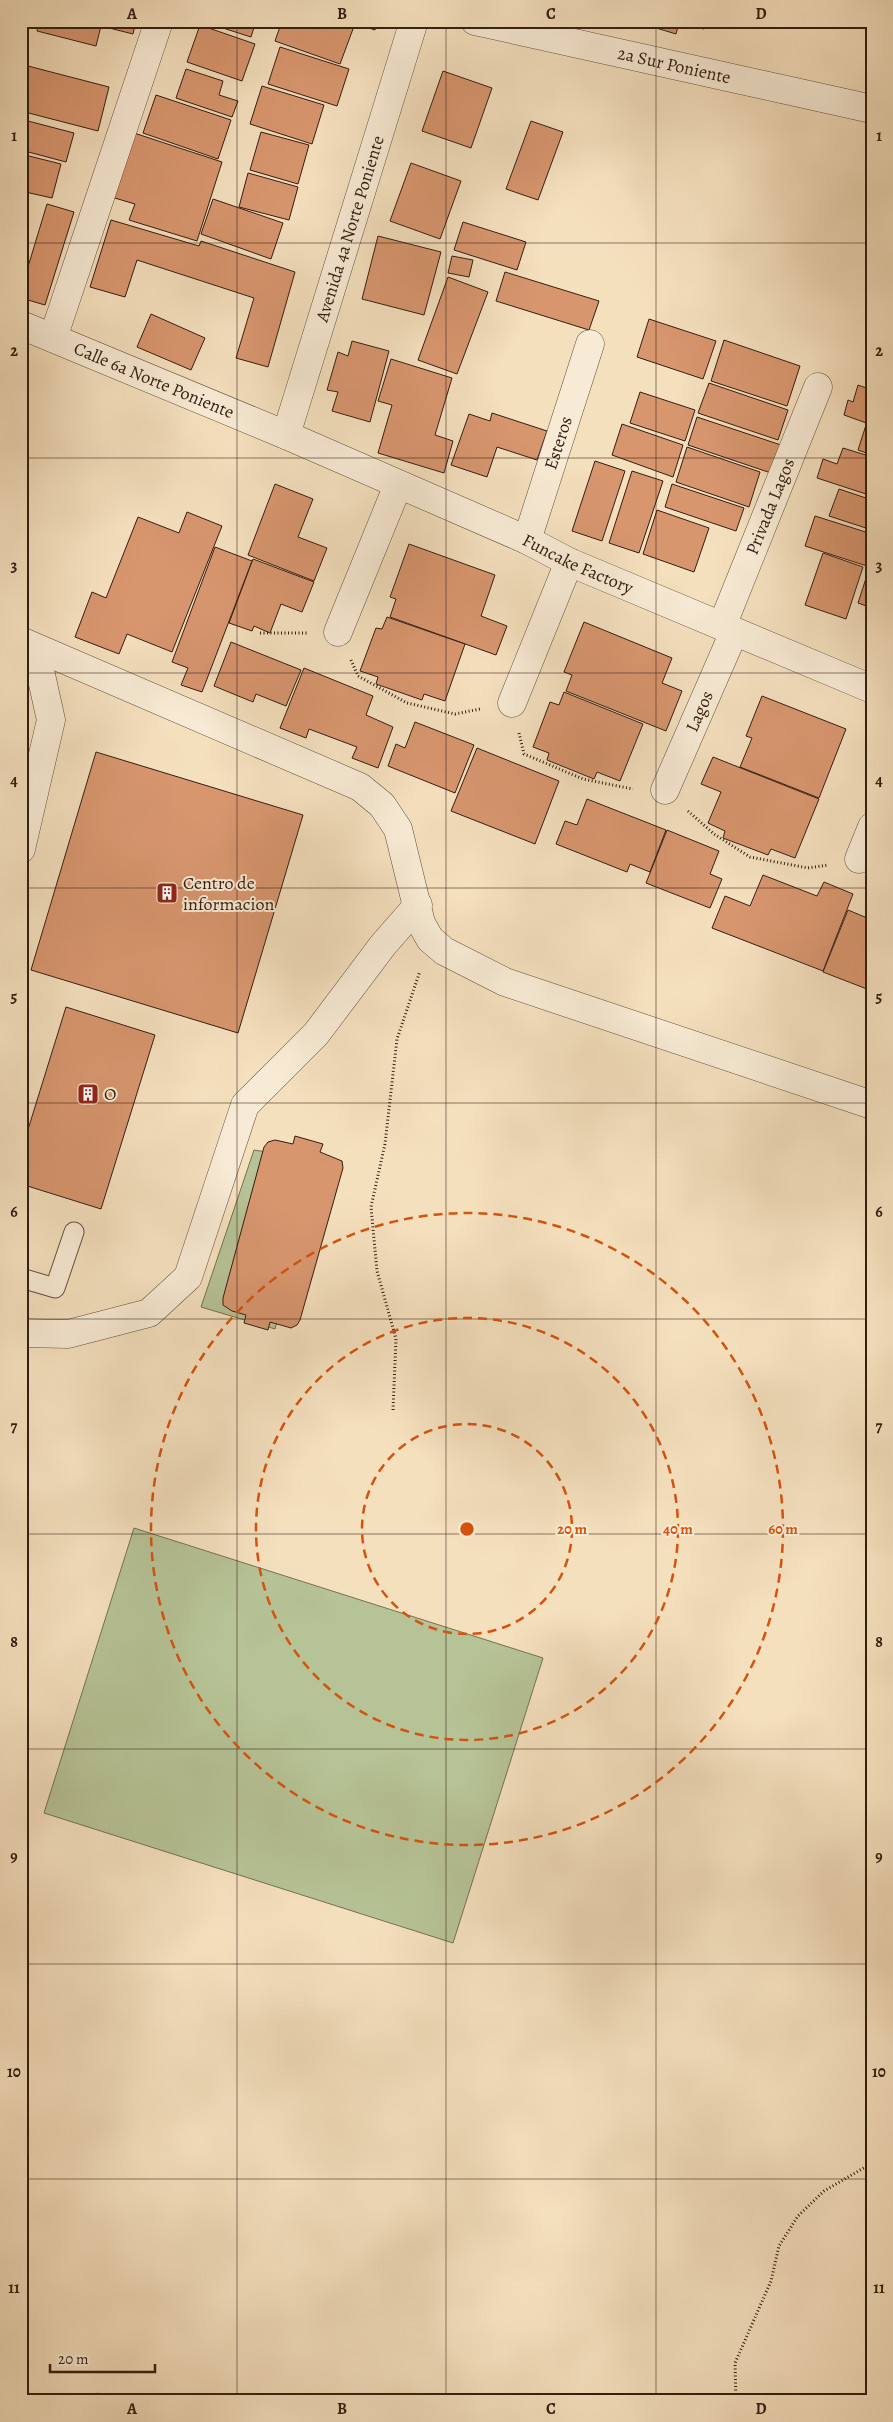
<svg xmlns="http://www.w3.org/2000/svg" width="893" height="2422" viewBox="0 0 893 2422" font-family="Alegreya,serif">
<rect width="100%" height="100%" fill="#f5e0be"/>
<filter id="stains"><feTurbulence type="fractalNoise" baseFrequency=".004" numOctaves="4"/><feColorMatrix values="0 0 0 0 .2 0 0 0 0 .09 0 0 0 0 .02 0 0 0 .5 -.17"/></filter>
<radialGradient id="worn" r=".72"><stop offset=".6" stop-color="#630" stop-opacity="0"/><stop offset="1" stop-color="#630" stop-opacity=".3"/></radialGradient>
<!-- green -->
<g fill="#b6c396" stroke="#747054">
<polygon points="254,1150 324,1161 275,1329 201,1307"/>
<polygon points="134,1528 543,1658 453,1943 44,1813"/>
</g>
<!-- building -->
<g fill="#d8966f" stroke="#331d12">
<polygon points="39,21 136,21 133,34 101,26 96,46 37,31"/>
<polygon points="201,21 256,21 251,37"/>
<polygon points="282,21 332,21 353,29 340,64 275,41"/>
<polygon points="347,21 378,21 375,30"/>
<polygon points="633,21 706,21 704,29 679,23 676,34"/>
<polygon points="200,25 255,44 242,81 187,62"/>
<polygon points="21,27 28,29 21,55"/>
<polygon points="280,47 349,69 337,106 268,84"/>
<polygon points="28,66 109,87 98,131 21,111 21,93"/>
<polygon points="186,69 223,81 219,95 238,101 232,117 176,98"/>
<polygon points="443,71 492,88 471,148 422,131"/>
<polygon points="262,86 324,105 312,144 250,124"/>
<polygon points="156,95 231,120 218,159 143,133"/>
<polygon points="28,121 74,133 66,162 21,150 21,136 24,136"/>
<polygon points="531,121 563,132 538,200 506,189"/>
<polygon points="128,131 222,162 197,241 129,220 135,204 108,196"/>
<polygon points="261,132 309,145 298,184 250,170"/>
<polygon points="21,154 61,164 52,198 21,191"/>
<polygon points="411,163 461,181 440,239 390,221"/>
<polygon points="248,173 298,187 289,220 239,207"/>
<polygon points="213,199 283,223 271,259 201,234"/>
<polygon points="47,204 74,212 45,305 21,298 21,290"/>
<polygon points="111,220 199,246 201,241 295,272 268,367 236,358 254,298 137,260 125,297 90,287"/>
<polygon points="463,222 526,242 517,270 454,250"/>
<polygon points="378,236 441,252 424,315 362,299"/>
<polygon points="452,256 473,260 469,277 448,273"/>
<polygon points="505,272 599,301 589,330 496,301"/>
<polygon points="448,277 488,292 457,374 418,360"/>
<polygon points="151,314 205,338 191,370 137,347"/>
<polygon points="649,319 716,341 703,379 637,357"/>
<polygon points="724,340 800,366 787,406 711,381"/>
<polygon points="352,341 389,351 370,422 332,411 338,392 327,390 338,352 348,356"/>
<polygon points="391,359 452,378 435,435 453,441 444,473 378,453 392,405 378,401"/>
<polygon points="709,383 788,410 778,440 698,413"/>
<polygon points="858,385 872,390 872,425 844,415 848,400 853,402"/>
<polygon points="640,392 695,410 685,441 630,423"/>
<polygon points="492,413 547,431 537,460 497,447 487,477 451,465 469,414 490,421"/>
<polygon points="697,417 781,445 771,473 688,445"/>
<polygon points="622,424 683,445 673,477 612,455"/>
<polygon points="866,425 872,427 872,455 858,450"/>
<polygon points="687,447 760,472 749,507 676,482"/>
<polygon points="843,448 872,457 872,496 817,478 823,459 837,464"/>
<polygon points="595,461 625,471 602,541 572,531"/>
<polygon points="632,471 663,481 639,553 609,543"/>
<polygon points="275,484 313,499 298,537 327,548 314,581 248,555"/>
<polygon points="672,484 744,508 736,531 665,507"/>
<polygon points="839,489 872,500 872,530 829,516"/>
<polygon points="657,510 709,528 694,572 643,554"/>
<polygon points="187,512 222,526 172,652 127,634 119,654 75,637 92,592 106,598 138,517 179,533"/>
<polygon points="815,516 872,534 870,567 805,546"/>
<polygon points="409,544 495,575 481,616 507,626 496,655 390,617 396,599 390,597"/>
<polygon points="215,547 252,561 202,692 181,685 188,668 172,662"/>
<polygon points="823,553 863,567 846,619 805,605"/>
<polygon points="253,559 314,582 302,612 281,604 270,633 254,626 252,631 229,623"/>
<polygon points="868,572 872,573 872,608 858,603"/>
<polygon points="387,617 465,644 445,701 424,694 422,700 376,684 378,677 360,671 376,628 382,629"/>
<polygon points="584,622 672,658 662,683 682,691 666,731 566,691 572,675 564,672"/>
<polygon points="231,642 301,670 286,706 256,694 253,702 214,686"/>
<polygon points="304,668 373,696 366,715 393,727 378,768 352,758 357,747 309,729 306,738 280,728"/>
<polygon points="564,692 643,724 620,781 597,772 594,779 547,760 549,753 533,747 550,702 559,705"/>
<polygon points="762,696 846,729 819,798 740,767 752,738 746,736"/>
<polygon points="415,722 474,745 455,793 388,766 396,744 405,748"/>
<polygon points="477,748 559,781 535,844 451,811"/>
<polygon points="96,752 303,815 238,1033 31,970"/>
<polygon points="713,757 819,799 795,858 771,849 768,855 723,838 725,831 708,823 721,792 701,784"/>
<polygon points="587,799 666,830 650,872 630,864 627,872 556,844 565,821 577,825"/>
<polygon points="667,830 719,851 710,874 722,879 710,908 646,883"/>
<polygon points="763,875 817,896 824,882 853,894 823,971 712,928 725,896 750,906"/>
<polygon points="848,910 872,920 872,991 823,972"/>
<polygon points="66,1007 155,1035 101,1209 21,1184 21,1152"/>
<polygon points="295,1136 323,1144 320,1152 342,1161 343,1168 300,1320 297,1325 291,1328 270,1322 268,1330 244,1323 246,1315 232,1311 223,1305 223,1298 264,1147 268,1142 275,1140 293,1144"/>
<polygon points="97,2393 113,2401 93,2401"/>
</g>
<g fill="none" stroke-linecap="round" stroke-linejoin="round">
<!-- lane casing -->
<g stroke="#644e3d" stroke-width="21">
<polyline id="lane" points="21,1278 55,1288 74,1232"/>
</g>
<!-- street casing -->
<g stroke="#644e3d" stroke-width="29">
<g id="street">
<path id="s1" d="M 475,21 L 872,109"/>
<path id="s2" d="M 21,325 L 286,435 L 527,540 L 569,562 L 872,689"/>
<polyline points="53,338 159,21"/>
<path id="s3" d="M 286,435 L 414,21"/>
<path id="s4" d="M 527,540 L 590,344"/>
<path id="s5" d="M 722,626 L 818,387"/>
<polyline points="338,632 398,485"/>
<polyline points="21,641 360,787 382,805 398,829 421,923 430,939 444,951 505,982 872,1105"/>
<polyline points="512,703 569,562"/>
<path id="s6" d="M 665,790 L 734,632"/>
<polyline points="21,849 51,720 35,648"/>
<polyline points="859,859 872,827"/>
<polyline points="21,1333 68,1334 149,1313 188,1277 245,1105 316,1034 383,945 418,905"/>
</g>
</g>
<!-- path -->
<g stroke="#331d12" stroke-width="3" stroke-dasharray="1 2.5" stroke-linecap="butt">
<polyline points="260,633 307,633"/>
<polyline points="351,660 358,676 407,703 455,714 480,709"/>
<polyline points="519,733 524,754 583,779 633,789"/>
<polyline points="688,811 714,834 750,857 808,868 828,865"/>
<polyline points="393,1410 396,1339 377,1271 371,1207 385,1144 397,1039 420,971"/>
<polyline points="736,2401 735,2363 771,2281 779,2246 798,2216 824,2191 867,2166 872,2161"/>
</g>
<!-- lane -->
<use href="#lane" stroke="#f8ebd5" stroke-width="19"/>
<!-- street -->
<use href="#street" stroke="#f8ebd5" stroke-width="28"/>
</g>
<!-- grid -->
<path fill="none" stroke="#331d12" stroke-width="1" stroke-opacity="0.55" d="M 237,21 L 237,2401M 446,21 L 446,2401M 656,21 L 656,2401M 21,243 L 872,243M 21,458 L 872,458M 21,673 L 872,673M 21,888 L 872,888M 21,1103 L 872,1103M 21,1319 L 872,1319M 21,1534 L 872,1534M 21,1749 L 872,1749M 21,1964 L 872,1964M 21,2179 L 872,2179"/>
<!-- distance rings -->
<g fill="none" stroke="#d6530d" stroke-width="2.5" stroke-dasharray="9 6">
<circle cx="467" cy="1529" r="105"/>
<circle cx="467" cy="1529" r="211"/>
<circle cx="467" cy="1529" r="316"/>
</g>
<!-- icons -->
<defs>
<g id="building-square" transform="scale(1.125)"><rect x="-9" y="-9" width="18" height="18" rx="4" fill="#8f2418" stroke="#f8ebd5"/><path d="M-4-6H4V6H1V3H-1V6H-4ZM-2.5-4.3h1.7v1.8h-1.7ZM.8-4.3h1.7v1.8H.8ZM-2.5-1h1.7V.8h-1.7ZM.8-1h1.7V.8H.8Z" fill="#fff"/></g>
</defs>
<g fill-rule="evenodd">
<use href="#building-square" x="167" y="893"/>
<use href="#building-square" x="88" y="1094"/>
</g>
<g text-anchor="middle" stroke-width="4" stroke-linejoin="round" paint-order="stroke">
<!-- street labels -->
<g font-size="18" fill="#331d12" stroke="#f8ebd5">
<text dy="6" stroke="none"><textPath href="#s1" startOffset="204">2a Sur Poniente</textPath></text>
<text dy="6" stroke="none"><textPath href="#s3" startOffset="216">Avenida 4a Norte Poniente</textPath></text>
<text dy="6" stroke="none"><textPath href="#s2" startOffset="144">Calle 6a Norte Poniente</textPath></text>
<text dy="6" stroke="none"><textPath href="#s4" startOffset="102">Esteros</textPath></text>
<text dy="6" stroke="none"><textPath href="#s5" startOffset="129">Privada Lagos</textPath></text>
<text dy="6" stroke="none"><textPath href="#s2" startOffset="606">Funcake Factory</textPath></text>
<text dy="6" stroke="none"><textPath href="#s6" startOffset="86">Lagos</textPath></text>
</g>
<!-- poi labels -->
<g font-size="18" fill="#331d12" stroke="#f8ebd5" text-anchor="start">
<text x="183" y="889">Centro de<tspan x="183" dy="21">informacion</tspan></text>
<text x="104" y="1100">O</text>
</g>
</g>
<circle cx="467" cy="1529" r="8" fill="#d6530d" stroke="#f8ebd5" stroke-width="2.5"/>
<g font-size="15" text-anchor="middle" font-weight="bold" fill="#d6530d" stroke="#f8ebd5" stroke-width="4" stroke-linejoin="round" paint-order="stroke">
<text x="572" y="1534">20 m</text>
<text x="678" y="1534">40 m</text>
<text x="783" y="1534">60 m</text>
</g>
<!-- margin -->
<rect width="893" height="2422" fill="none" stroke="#f5e0be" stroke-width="55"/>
<!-- scale -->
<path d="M50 2364v8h105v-8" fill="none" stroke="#331d12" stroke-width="2.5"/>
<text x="58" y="2364" font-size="15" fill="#331d12" stroke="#f8ebd5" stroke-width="4" paint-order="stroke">20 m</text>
<rect x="28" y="28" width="838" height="2366" fill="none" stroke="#331d12" stroke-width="2"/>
<g font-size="16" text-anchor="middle" font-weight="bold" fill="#331d12">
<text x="132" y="19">A</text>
<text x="342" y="19">B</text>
<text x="551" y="19">C</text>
<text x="761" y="19">D</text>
<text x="14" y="141">1</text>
<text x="879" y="141">1</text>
<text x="14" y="356">2</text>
<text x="879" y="356">2</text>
<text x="14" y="571">3</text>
<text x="879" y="571">3</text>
<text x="14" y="786">4</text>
<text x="879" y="786">4</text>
<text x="14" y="1002">5</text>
<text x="879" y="1002">5</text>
<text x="14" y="1217">6</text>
<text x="879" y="1217">6</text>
<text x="14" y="1432">7</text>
<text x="879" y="1432">7</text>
<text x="14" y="1647">8</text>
<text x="879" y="1647">8</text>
<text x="14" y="1862">9</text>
<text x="879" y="1862">9</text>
<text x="14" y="2077">10</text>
<text x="879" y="2077">10</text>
<text x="14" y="2293">11</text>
<text x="879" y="2293">11</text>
<text x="132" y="2414">A</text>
<text x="342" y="2414">B</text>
<text x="551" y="2414">C</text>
<text x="761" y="2414">D</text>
</g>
<rect width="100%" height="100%" filter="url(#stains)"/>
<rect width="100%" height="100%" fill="url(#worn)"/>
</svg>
